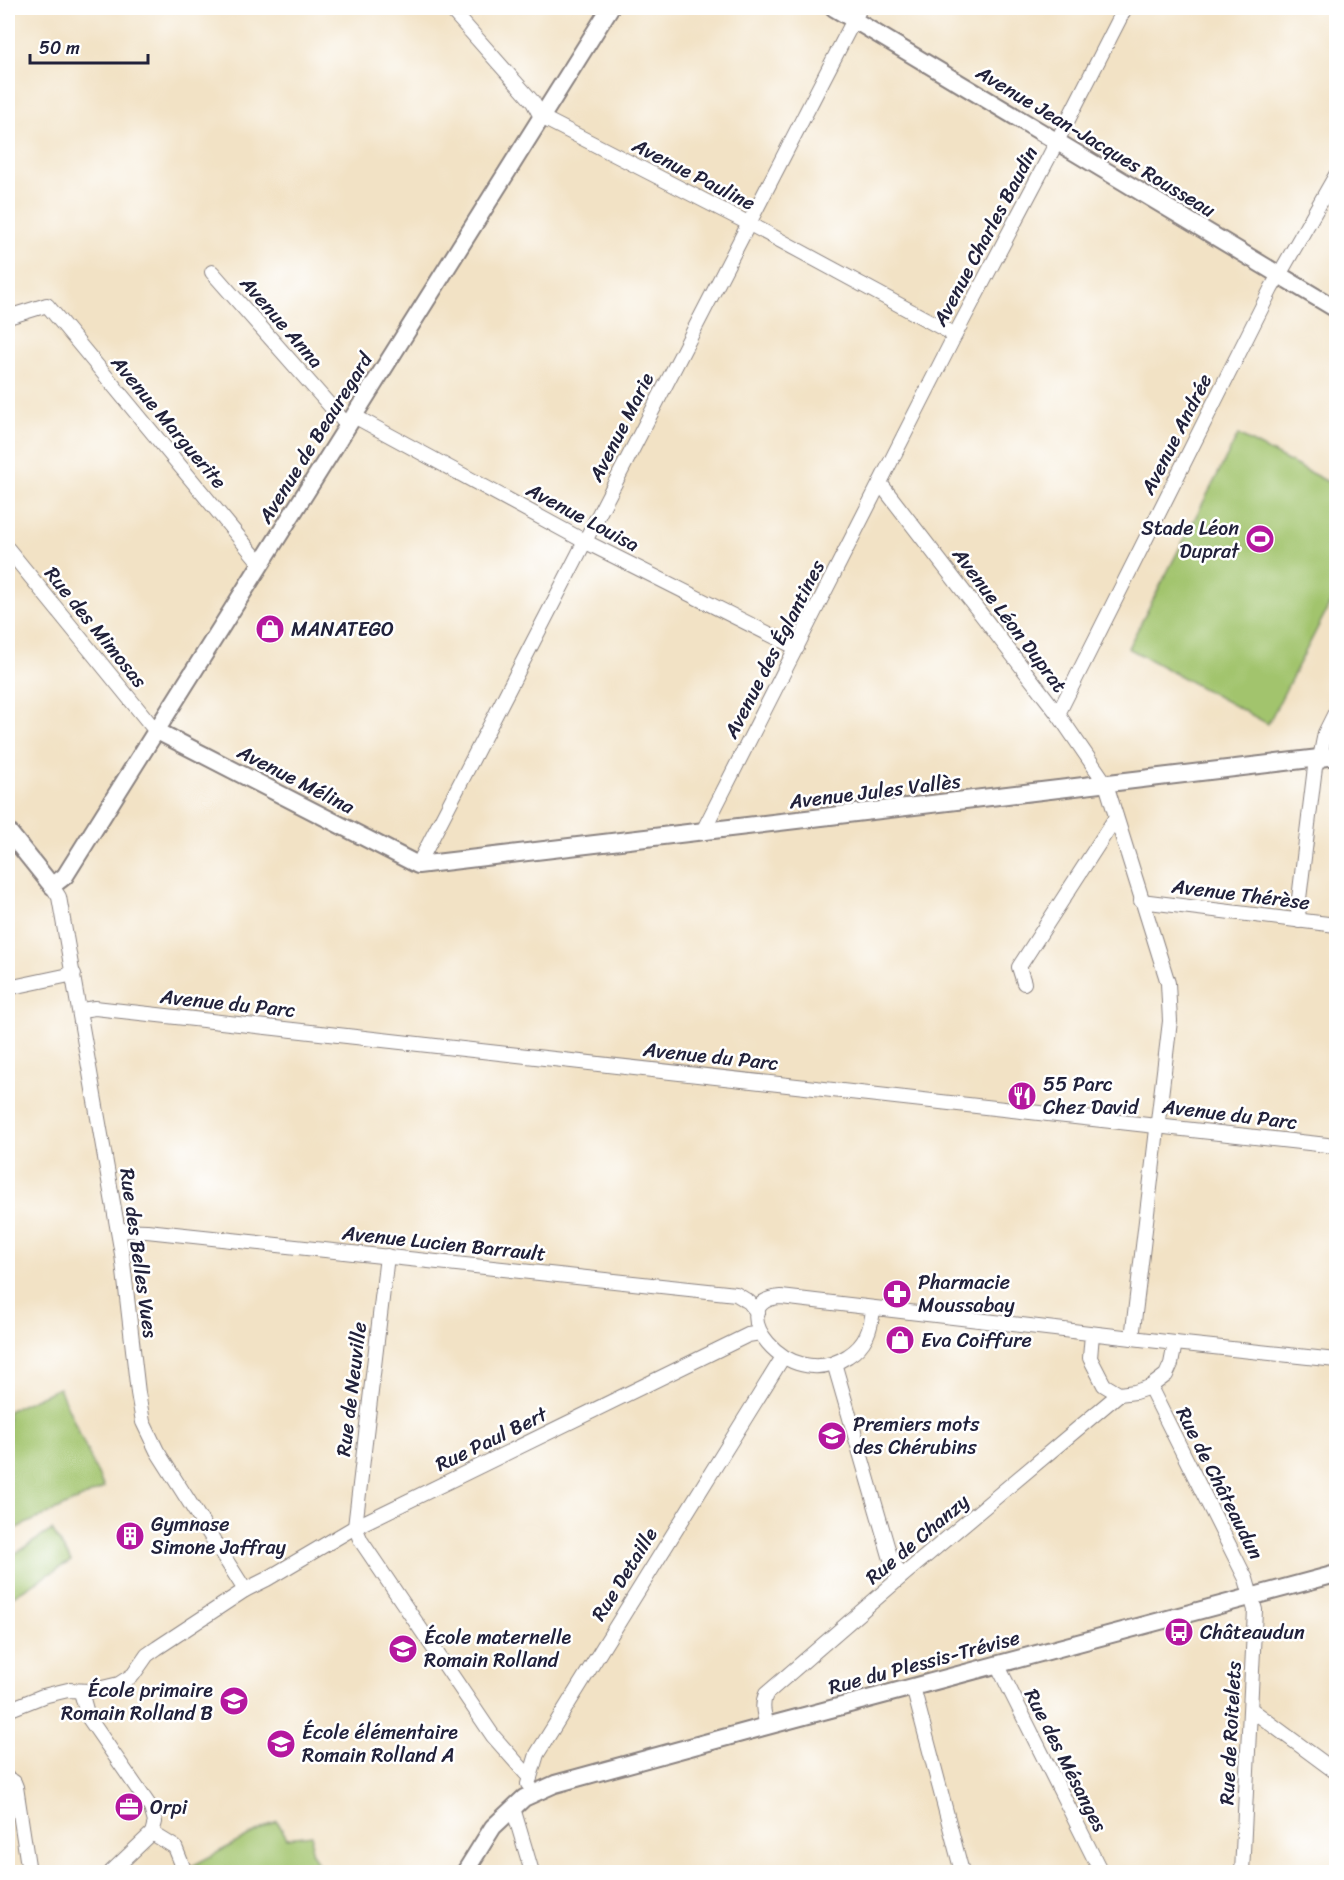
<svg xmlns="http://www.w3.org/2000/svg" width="1344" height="1880" viewBox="0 0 1344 1880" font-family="Sriracha,sans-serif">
<rect width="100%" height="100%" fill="#fff"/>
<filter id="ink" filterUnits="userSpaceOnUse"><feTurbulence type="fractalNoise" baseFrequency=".0167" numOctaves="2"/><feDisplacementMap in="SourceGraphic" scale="12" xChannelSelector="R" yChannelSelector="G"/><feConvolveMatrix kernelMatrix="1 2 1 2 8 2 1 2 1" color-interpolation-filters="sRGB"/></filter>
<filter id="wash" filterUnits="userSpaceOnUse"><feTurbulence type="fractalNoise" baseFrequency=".008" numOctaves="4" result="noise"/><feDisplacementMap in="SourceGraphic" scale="24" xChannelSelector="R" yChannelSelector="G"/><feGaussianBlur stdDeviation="1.35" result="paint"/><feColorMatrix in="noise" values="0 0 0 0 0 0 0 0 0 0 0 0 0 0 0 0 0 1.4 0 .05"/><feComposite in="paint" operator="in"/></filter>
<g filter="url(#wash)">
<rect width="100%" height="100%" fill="#f2e2c5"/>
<!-- green -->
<g fill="#a2c46d" stroke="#627354" stroke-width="1.5">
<polygon points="1238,435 1336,486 1336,592 1268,724 1128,648"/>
<polygon points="59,1388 104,1488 8,1532 8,1411"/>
<polygon points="52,1530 71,1561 8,1599 8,1558"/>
<polygon points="277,1821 287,1838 312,1835 311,1851 319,1866 319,1872 192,1872 190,1867"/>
</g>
</g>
<g filter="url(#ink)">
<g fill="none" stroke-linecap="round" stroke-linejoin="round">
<!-- minor casing -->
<g stroke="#8a8280" stroke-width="16">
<g id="minor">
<polyline points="450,8 533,102 541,117 748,223 955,335"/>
<polyline points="212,272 347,425"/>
<polyline points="8,317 47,305 261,564"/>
<polyline points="354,416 584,541 797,648"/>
<polyline points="880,483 1058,714 1106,784 1168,983 1170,1021 1132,1338"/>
<polyline points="8,549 155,730"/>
<polyline points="1058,714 1271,289 1336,175"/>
<polyline points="702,833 955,335 1049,157 1125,8"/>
<polyline points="418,865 860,8"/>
<polyline points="52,886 59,897 122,1254 138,1393 143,1422 157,1451 245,1590"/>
<polyline points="1141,901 1336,925"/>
<polyline points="1299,921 1298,907 1315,767 1320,758 1325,733 1336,711"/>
<polyline points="1024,983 1019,967 1116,817"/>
<polyline points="8,988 74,974"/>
<polyline points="81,1010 95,1008 1336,1146"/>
<polyline points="118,1230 147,1231 736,1294 749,1302 758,1313"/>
<polyline points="387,1256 355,1527 361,1541 493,1736 530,1778"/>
<path d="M 873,1309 C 871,1329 866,1345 848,1356 C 786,1397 719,1300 781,1297 L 1175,1343 L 1171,1364 L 1166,1375 L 1150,1387 L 1135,1392 L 1119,1394 L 1104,1385 L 1090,1358 L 1092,1334"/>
<polyline points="1175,1343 1336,1360"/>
<polyline points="834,1363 890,1556 901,1577"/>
<polyline points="1150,1387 1246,1579 1255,1610 1242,1872"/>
<polyline points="997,1664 1101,1872"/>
<polyline points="913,1687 962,1872"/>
<polyline points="81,1692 88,1717 151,1808 155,1822 152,1833 111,1872"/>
<polyline points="8,1710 43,1696 68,1690 90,1691 119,1684 133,1675 147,1655 157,1648 245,1590 267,1579 355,1527 748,1335 760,1333"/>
<polyline points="1252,1710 1336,1772"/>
<path d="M 767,1726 C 764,1714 761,1705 766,1694 L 901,1577 L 1119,1394"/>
<polyline points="8,1779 14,1782 16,1787 29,1872"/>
<polyline points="528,1784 537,1754 783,1357"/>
<polyline points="513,1808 532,1872"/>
<polyline points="152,1833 175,1847 185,1872"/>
</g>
</g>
<!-- tertiary casing -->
<g stroke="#8a8280" stroke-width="20">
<g id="tertiary">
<polyline points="834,8 1336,309"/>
<polyline points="155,730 418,865 1336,756"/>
<polyline points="8,831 52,886 65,876 610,8"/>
<polyline points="465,1872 493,1827 524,1798 555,1784 767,1726 1336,1574"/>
</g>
</g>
<!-- minor -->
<use href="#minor" stroke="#fff" stroke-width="14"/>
<!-- tertiary -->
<use href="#tertiary" stroke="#fff" stroke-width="16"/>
</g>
</g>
<!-- icons -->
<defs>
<g id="stadium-disc" transform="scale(1.5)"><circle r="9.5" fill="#b5179e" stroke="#fff"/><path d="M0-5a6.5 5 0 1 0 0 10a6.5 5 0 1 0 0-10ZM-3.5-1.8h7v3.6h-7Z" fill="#fff"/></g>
<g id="shop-disc" transform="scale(1.5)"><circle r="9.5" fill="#b5179e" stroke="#fff"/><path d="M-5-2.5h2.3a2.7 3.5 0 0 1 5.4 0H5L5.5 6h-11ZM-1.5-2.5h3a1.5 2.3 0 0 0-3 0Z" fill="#fff"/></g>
<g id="restaurant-disc" transform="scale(1.5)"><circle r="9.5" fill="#b5179e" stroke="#fff"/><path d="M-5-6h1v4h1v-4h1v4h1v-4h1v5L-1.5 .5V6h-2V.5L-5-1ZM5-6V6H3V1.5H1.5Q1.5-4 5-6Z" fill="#fff"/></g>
<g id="pharmacy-disc" transform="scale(1.5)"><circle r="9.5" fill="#b5179e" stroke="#fff"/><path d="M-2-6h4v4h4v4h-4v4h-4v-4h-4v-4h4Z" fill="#fff"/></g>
<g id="school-disc" transform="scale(1.5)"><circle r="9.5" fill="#b5179e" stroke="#fff"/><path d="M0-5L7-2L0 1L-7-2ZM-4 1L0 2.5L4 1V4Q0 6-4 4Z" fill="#fff"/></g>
<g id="building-disc" transform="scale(1.5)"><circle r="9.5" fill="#b5179e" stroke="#fff"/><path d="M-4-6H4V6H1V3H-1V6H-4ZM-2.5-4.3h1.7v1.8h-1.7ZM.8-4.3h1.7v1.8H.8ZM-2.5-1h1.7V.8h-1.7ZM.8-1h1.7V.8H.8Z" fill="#fff"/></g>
<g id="bus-disc" transform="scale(1.5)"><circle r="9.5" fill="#b5179e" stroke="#fff"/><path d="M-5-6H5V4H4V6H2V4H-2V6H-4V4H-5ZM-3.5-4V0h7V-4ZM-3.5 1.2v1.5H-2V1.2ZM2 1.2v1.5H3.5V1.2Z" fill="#fff"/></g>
<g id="office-disc" transform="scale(1.5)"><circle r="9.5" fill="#b5179e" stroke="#fff"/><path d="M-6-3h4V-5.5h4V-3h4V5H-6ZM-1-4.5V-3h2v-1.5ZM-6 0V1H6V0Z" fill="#fff"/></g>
</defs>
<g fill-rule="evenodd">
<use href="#stadium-disc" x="1260" y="539"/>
<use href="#shop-disc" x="270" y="629"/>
<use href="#restaurant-disc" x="1022" y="1096"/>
<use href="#pharmacy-disc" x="897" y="1294"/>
<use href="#shop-disc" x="900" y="1340"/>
<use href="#school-disc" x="832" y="1436"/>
<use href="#building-disc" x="130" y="1536"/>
<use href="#bus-disc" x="1179" y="1632"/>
<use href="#school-disc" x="403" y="1649"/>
<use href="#school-disc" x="234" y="1701"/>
<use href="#school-disc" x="281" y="1744"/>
<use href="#office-disc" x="129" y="1807"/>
</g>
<g text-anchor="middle" stroke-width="5" stroke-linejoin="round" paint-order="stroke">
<!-- street labels -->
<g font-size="20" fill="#22223b" stroke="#fff">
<text transform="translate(1096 141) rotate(31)" y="7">Avenue Jean-Jacques Rousseau</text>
<text transform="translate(694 174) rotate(27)" y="7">Avenue Pauline</text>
<text transform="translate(985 236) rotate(-62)" y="7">Avenue Charles Baudin</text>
<text transform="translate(282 322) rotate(49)" y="7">Avenue Anna</text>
<text transform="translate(169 422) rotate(50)" y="7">Avenue Marguerite</text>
<text transform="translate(621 427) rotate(-63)" y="7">Avenue Marie</text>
<text transform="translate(1176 434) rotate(-63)" y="7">Avenue Andrée</text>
<text transform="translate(315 438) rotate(-58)" y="7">Avenue de Beauregard</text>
<text transform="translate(583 517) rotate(28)" y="7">Avenue Louisa</text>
<text transform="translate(1010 620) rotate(53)" y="7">Avenue Léon Duprat</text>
<text transform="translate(96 627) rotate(51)" y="7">Rue des Mimosas</text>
<text transform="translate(774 649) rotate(-63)" y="7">Avenue des Églantines</text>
<text transform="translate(296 779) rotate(27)" y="7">Avenue Mélina</text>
<text transform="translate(875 791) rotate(-7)" y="7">Avenue Jules Vallès</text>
<text transform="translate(1241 894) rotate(7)" y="7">Avenue Thérèse</text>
<text transform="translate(228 1003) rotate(6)" y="7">Avenue du Parc</text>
<text transform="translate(711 1056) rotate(6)" y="7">Avenue du Parc</text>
<text transform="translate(1230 1114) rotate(7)" y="7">Avenue du Parc</text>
<text transform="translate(444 1243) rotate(6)" y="7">Avenue Lucien Barrault</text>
<text transform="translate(139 1253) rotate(82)" y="7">Rue des Belles Vues</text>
<text transform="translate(351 1389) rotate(-83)" y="7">Rue de Neuville</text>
<text transform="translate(491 1439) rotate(-26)" y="7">Rue Paul Bert</text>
<text transform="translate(1220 1483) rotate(63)" y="7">Rue de Châteaudun</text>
<text transform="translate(917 1539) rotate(-40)" y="7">Rue de Chanzy</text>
<text transform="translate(624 1574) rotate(-58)" y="7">Rue Detaille</text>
<text transform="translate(924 1662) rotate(-15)" y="7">Rue du Plessis-Trévise</text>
<text transform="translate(1230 1733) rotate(-87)" y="7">Rue de Roitelets</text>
<text transform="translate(1066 1760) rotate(63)" y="7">Rue des Mésanges</text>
</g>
<!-- poi labels -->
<g font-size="20" fill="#22223b" stroke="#fff" text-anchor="start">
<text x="1239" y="535" text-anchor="end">Stade Léon<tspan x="1239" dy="23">Duprat</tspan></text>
<text x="291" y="636">MANATEGO</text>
<text x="1043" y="1091">55 Parc<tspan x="1043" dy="23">Chez David</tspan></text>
<text x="918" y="1289">Pharmacie<tspan x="918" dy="23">Moussabay</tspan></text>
<text x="921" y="1347">Eva Coiffure</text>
<text x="853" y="1431">Premiers mots<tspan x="853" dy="23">des Chérubins</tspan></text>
<text x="151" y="1531">Gymnase<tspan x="151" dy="23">Simone Jaffray</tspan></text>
<text x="1200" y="1639">Châteaudun</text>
<text x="424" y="1644">École maternelle<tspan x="424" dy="23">Romain Rolland</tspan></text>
<text x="213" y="1697" text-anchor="end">École primaire<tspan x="213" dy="23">Romain Rolland B</tspan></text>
<text x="302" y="1739">École élémentaire<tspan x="302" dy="23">Romain Rolland A</tspan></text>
<text x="150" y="1814">Orpi</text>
</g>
</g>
<!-- margin -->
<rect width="1344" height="1880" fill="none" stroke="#fff" stroke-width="30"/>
<!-- scale -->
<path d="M30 54v9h118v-9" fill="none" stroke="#22223b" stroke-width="3"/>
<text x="39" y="54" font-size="18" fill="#22223b" stroke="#ffffff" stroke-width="4.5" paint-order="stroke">50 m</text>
</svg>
